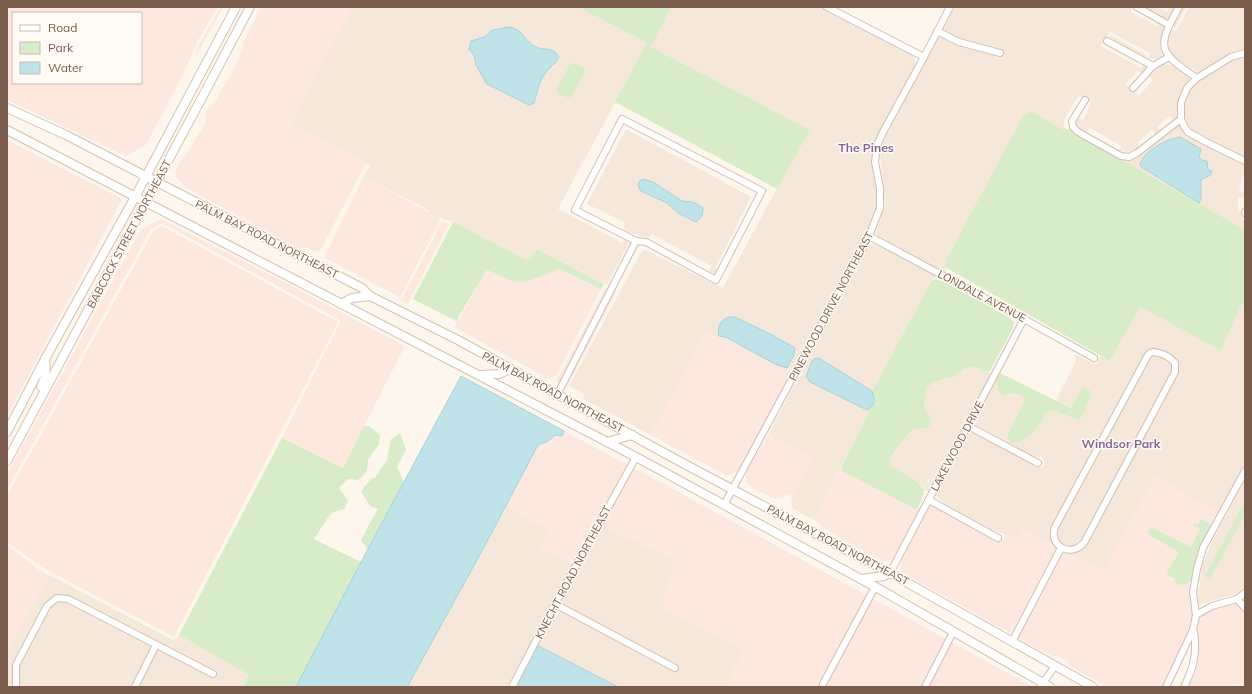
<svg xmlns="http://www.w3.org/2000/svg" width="1252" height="694" viewBox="0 0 1252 694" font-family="Mulish,sans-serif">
<rect width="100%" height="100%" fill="#fdf6ec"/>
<!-- residential -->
<g fill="#f5e8da">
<polygon points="352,7 578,7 647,43 558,209 613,238 622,243 624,239 629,243 607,285 537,249 527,260 453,222 440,218 429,213 430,211 366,178 363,178 370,165 290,123"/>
<polygon points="671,7 821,7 912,55 915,61 915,67 883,127 874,175 878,204 872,222 793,374 706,332 651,435 583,399 584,394 569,386 643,249 723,288 809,130 651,47"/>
<polygon points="955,7 1133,7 1130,12 1157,26 1159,22 1162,23 1164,29 1162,34 1163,53 1161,58 1150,59 1148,58 1150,53 1110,32 1101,46 1141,68 1144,64 1148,67 1143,74 1138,71 1126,84 1139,96 1153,80 1149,76 1163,64 1172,65 1191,79 1183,90 1178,104 1178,117 1174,121 1170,116 1157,127 1160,131 1156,134 1152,130 1138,142 1140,147 1135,152 1119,151 1121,146 1090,128 1086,133 1080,129 1075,125 1074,122 1077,118 1083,120 1091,103 1078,96 1064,120 1064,130 1033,112 949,253 945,263 945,267 947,270 946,273 879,237 876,233 885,205 880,153 884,139"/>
<polygon points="1144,7 1157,7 1167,12 1170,7 1176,7 1168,20"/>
<polygon points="1179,7 1186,7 1175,28 1172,26 1169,27 1166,51 1194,79 1173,62 1163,61 1151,68 1142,62 1140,64 1104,45 1111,35 1146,55 1145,59 1149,62 1157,63 1164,60 1166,52 1168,23"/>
<polygon points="1189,7 1245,7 1245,50 1237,51 1200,72 1198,72 1176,59 1169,50 1168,35 1171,29 1176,31"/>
<polygon points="1245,56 1245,158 1193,131 1188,125 1185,116 1185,105 1186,98 1189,92 1195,84 1226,63 1236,58"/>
<polygon points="1179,125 1245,163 1245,175 1242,175 1239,191 1245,193 1244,197 1238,198 1238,211 1243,211 1243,219 1245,223 1245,230 1125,162 1135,157"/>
<polygon points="626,129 751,197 715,268 719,271 716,275 709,271 711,266 652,234 649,238 626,232 623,230 625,223 587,204"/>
<polygon points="874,244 879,244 938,274 931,282 872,391 874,397 874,402 814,520 793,509 791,504 792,497 813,459 768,435 868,245"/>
<polygon points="1245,303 1245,468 1220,513 1103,572 1023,529 1017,539 990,529 944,503 936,496 935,494 968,433 971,431 974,431 1032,462 1034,466 1037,468 1043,467 1045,463 1044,460 1041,457 1033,456 976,425 975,419 997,378 996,387 1008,396 1019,394 1024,397 1025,401 1008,434 1046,414 1050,410 1067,416 1088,405 1091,397 1092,392 1083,388 1072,408 1056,400 1075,363 1076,358 1074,354 1096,364 1101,356 1110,361 1140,305 1221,351 1241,305"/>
<polygon points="966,367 976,367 983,372 993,372 929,492 925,490 923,486 899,472 890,465 890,459 910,431 916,430 922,430 928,428 924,410 926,394 928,388 932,382 937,380 950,379 963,372"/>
<polygon points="1245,480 1245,588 1240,593 1197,605 1202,566 1212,542"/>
<polygon points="506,506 548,530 597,523 675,560 663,607 744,650 725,687 618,687 531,642 511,687 407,687"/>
<polygon points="49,575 173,640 176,639 179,635 249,675 243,687 7,687 7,651"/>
</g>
<!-- commercial -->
<g fill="#fde8e0" fill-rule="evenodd">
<path d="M 7,7 L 218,7 L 198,40 L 182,77 L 146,145 L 126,156 L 7,100 ZM 13,13 L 141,13 L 141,83 L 13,83 Z"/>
<polygon points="221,7 223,7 191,64 201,41"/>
<polygon points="261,7 352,7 290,123 366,163 320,251 317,252 307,248 300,249 197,194 185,187 176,177 176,171 178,165 187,153 206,122 205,115 207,109 215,102 238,61 243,46 243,43"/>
<polygon points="7,140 122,199 7,416"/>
<polygon points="363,178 366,178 440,218 439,223 400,297 325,258 326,254"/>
<polygon points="161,219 290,285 405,346 343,468 282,438 340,323 340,320 162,223 151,229 7,490 7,474 141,229"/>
<polygon points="442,221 449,224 408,304 400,300 403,298"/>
<polygon points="162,226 338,322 174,637 40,566 7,542 7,496 154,230"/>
<polygon points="558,268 601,289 556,376 550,379 546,379 540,374 454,327 487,270 512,281 544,274 555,271"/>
<polygon points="609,287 617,291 567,387 554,380 558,378 605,288"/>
<polygon points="706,332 793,374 740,469 734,473 728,475 725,475 651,435"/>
<polygon points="564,431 666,485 1033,687 725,687 744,650 663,607 675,560 597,523 573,564 541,549 548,530 506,506 538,445 548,441 555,435 562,436"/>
<polygon points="768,435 813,459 792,497 786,494 783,498 775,499 753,488 748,484 746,479 746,474 748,469"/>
<polygon points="841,468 842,471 915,509 919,506 920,509 893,559 884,562 828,531 814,520"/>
<polygon points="1155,476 1220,513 1194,566 1190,581 1193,608 1192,625 1187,639 1162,687 1107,687 1070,666 1066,660 1057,656 1052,656 1035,647 903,573 901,569 900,564 902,559 928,508 930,506 935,505 992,537 995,541 999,542 1003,540 1005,534 1017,539 1022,528 1103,572"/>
<polygon points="7,545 38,569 49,575 7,651"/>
<polygon points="1235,602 1245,612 1245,687 1187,687 1193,676 1197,660 1199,644 1197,625 1200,617 1209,609"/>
</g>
<!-- green -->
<g fill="#d8ecc9">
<polygon points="578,7 671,7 651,47 810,130 777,189 615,102 647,43"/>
<polygon points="574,63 584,68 585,72 571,97 568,98 557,93 557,89 570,64"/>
<path d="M 1033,112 L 1064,130 L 1064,128 L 1070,130 L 1245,230 L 1245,303 L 1241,305 L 1221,351 L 1140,306 L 1110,361 L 945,267 C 945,259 949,253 953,247 L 1022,118 L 1027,113 Z"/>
<polygon points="453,222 527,260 537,249 604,284 601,289 558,268 555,271 526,282 512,281 487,270 456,321 413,299"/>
<path d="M 935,279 L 945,282 L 1010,318 L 1014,322 L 1013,328 L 990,371 L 983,372 L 976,367 L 966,367 C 953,386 934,373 927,390 C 925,396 925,403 924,409 L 932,420 C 928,436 916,425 909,433 C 902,441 895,450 890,459 L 890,465 C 899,472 920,482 925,490 L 919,506 L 915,509 L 842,471 L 841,468 L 874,402 L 874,397 L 872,391 L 931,282 Z"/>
<path d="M 1000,373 L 1071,408 L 1083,387 L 1092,392 L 1091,397 L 1080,420 L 1050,410 C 1039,422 1031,443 1011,443 L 1008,438 L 1008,434 L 1025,400 L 1024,397 L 1019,394 L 1004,395 C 994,390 995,381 1000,373 Z"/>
<polygon points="364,426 369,426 380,435 379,444 368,460 367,471 358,480 348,479 339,488 348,501 344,509 331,513 314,539 361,562 296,687 243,687 249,675 179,635 282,438 343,468"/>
<polygon points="400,433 406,450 397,467 404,483 368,550 361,540 370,523 378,509 370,506 361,491 371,479 375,478 387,460 391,439"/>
<polygon points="1245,501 1245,514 1210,579 1205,576"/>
<polygon points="1201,519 1208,522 1212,529 1199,554 1192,580 1186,584 1182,585 1174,583 1175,579 1166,574 1179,552 1147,534 1151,527 1191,547 1200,529 1193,525 1195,523 1198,525"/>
</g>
<!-- water -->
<g fill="#bfe3e8" stroke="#a5d3da">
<path d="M 509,27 C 524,29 524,42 536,47 C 544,51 553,46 559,57 C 556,63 550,67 546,72 C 539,81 537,92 534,103 L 529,105 L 487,84 L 476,65 L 474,55 L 469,49 L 471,41 L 484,37 L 493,30 Z"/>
<path d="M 1180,137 L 1201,149 L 1199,157 L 1202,160 L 1207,161 L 1208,170 L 1212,171 L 1211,175 L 1202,179 L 1201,181 L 1201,199 L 1199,203 L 1140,166 C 1141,152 1168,138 1180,137 Z"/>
<polygon points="642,179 653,182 682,201 693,202 703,208 702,216 696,222 678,213 667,203 641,191 638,186 639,182"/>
<path d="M 729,317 L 734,317 L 739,319 L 774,336 L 795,348 L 794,355 L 787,368 L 775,364 L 726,337 L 719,336 C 717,326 720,321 729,317 Z"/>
<path d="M 818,358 L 822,360 L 872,391 C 875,398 875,405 868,410 L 865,409 L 810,382 L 806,376 L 812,361 L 815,359 Z"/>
<polygon points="461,376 564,431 562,436 555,435 548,441 538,445 483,549 407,687 296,687 361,562"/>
<polygon points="531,642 618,687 511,687"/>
</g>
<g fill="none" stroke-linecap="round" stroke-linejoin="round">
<!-- street casing -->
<g stroke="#d1beb0" stroke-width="8">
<g id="street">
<polyline points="827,7 924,57 950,7"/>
<polyline points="1137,7 1169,25"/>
<path d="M 1179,7 C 1156,48 1158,52 1197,78"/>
<polyline points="937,31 959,42 1000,53"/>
<polyline points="1107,41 1153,66 1169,57"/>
<polyline points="1245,53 1231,57 1197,78 1187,88 1181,103 1181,119 1184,126 1188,132 1208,143 1245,161"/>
<polyline points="1133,88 1153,66"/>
<polyline points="1085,100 1072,121 1073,127 1078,132 1121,156 1129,157 1137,153 1181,119"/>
<polygon points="622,119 762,191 716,280 646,242 636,241 575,210"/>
<polyline points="1245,212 1245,213"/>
<polyline points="869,236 1024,319 1094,358"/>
<path d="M 1154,352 C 1162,353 1170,357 1175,363 L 1175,372 L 1085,541 C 1073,559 1048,547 1055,527 L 1148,355 L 1150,353 Z"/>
<polyline points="557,395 636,241"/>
<polyline points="968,426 1038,463"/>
<polyline points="929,500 998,538"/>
<polyline points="724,505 869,236 880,208 880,188 875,162 877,146 882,134 924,57"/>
<polyline points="890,573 1024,319"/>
<polyline points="1245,593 1237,599 1245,608"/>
<polyline points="555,604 675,668"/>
<polyline points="1196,615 1212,606 1237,599"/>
<polyline points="1012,642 1061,548"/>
<polyline points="823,684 875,587"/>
<polyline points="16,687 16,665 47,606 57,598 68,599 213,674"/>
<polyline points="135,687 156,645"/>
<polyline points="512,687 555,604 636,457"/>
<polyline points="925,687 953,632"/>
<polyline points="1040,687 1055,666"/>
<polyline points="1166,687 1193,630 1196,615 1193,592 1197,569 1203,548 1245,471"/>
<path d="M 1184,687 C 1194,667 1197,653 1194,632"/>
</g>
</g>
<!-- secondary casing -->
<g stroke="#d6c0b0" stroke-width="10">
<g id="secondary">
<polyline points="7,108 66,135 362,288 370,296 458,340 677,460 890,573 1093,687"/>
<polyline points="7,130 636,457 881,590 1050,687"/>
<polyline points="341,304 352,298 370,296"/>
<polyline points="479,375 499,374 510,369"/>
<path d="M 41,387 C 46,377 47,369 45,359"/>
<polyline points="7,432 45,359 135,197 236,7"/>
<polyline points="607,442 632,435"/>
<polyline points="7,461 205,92 250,7"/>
<polyline points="861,579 884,576 890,573"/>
</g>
</g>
<!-- street -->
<use href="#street" stroke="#fff" stroke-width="6"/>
<!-- secondary -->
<use href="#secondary" stroke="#fff" stroke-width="8"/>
</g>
<g text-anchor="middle" stroke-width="3" stroke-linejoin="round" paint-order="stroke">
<!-- street labels -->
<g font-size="11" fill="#7a5c4d" stroke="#fffaf3">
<text transform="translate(129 234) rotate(-62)" y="4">BABCOCK STREET NORTHEAST</text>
<text transform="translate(267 239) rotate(27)" y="4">PALM BAY ROAD NORTHEAST</text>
<text transform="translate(982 296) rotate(28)" y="4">LONDALE AVENUE</text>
<text transform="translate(831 306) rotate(-62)" y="4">PINEWOOD DRIVE NORTHEAST</text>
<text transform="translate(553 392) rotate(28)" y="4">PALM BAY ROAD NORTHEAST</text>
<text transform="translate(957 446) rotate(-62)" y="4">LAKEWOOD DRIVE</text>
<text transform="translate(838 545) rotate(28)" y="4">PALM BAY ROAD NORTHEAST</text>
<text transform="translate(573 572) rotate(-62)" y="4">KNECHT ROAD NORTHEAST</text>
</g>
<!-- neighbourhood labels -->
<g font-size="12" font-weight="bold" fill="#846695" stroke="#fffaf3">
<text x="866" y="152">The Pines</text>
<text x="1121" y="448">Windsor Park</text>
</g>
</g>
<!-- border -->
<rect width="1252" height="694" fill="none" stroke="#7a5c4d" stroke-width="16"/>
<!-- legend -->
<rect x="12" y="12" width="130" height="72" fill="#fffaf3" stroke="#cabbb1"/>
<rect x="20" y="25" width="20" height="6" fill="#ffffff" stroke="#cabbb1"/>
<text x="48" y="32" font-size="12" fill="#7a5c4d">Road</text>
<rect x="20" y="42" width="20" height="12" fill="#d8ecc9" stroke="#cabbb1"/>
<text x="48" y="52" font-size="12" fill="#7a5c4d">Park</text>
<rect x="20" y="62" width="20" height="12" fill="#bfe3e8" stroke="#cabbb1"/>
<text x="48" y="72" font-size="12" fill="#7a5c4d">Water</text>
</svg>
